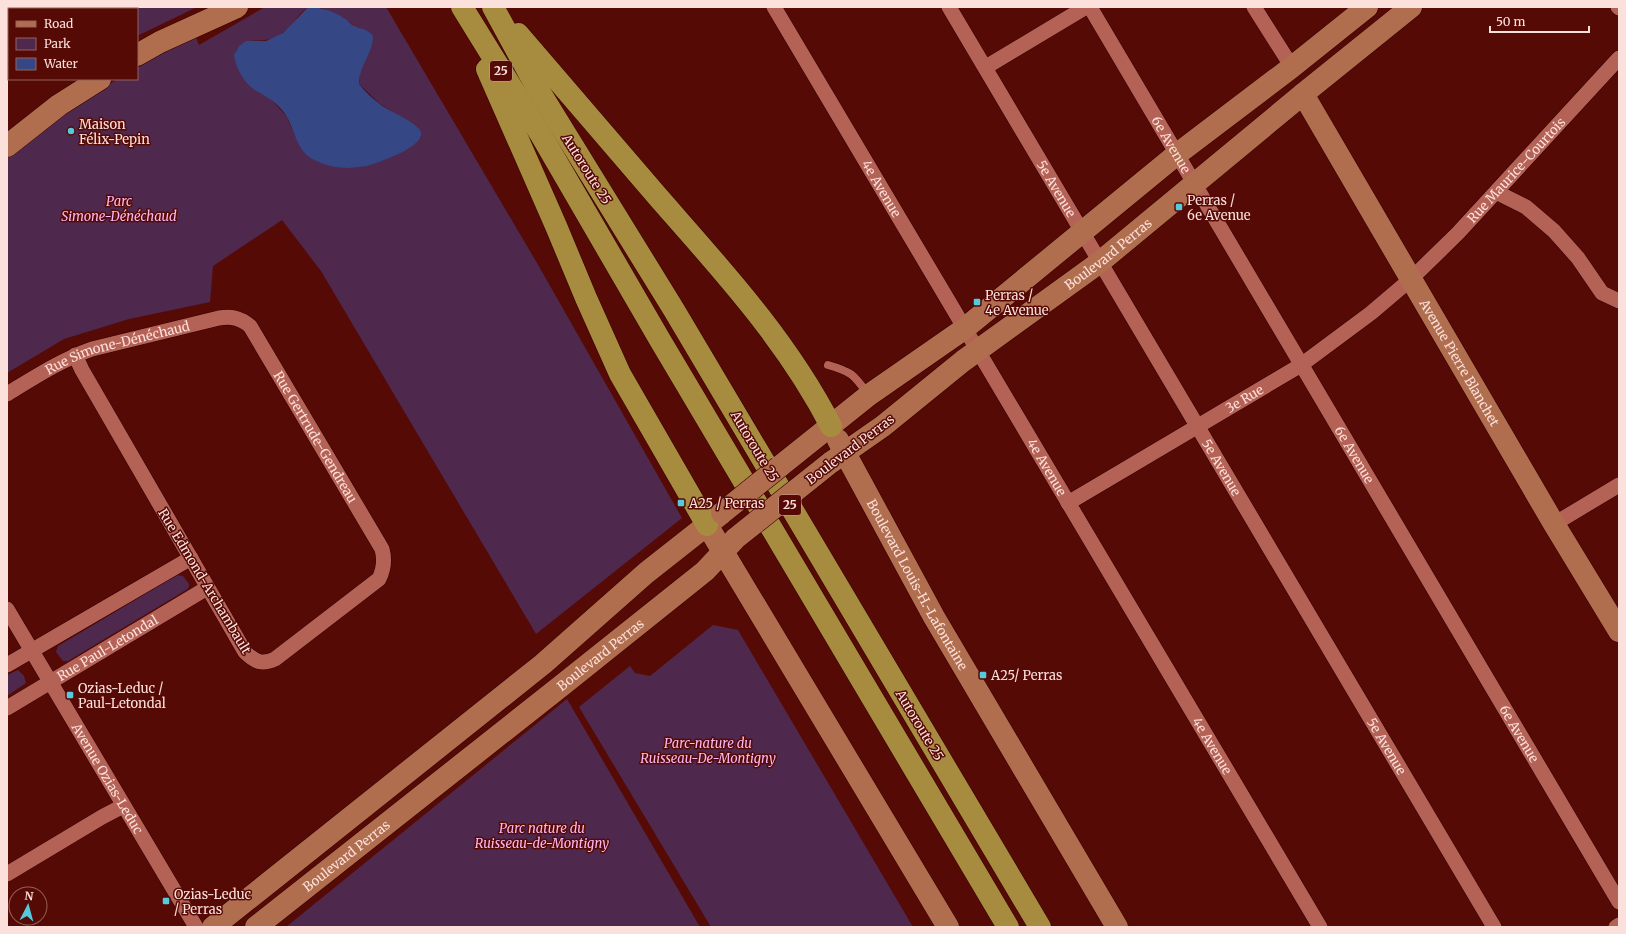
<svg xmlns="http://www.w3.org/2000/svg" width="1626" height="934" viewBox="0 0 1626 934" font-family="Merriweather,serif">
<rect width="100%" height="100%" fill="#560a06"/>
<!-- green -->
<g fill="#4f284d">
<polygon points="64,7 197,7 137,36 137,9 64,9"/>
<path d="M 265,7 L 308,7 C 295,16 290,32 273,38 C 258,44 246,35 236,51 L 259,93 L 271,99 L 287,117 L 298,143 L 304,152 L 366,166 L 392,157 L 421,137 L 419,130 L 412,124 L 380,104 L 359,84 L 360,72 L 364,63 L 354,26 L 344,18 L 319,7 L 386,7 L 537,263 L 682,518 L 536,634 L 321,271 L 282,220 L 213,266 L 210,302 L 129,319 L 64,339 L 7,373 L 7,157 L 79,102 L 118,79 L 137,79 L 137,68 L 195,35 L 199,45 Z"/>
<polygon points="177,575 183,576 189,584 189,587 186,590 68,661 63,661 56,652 58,646"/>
<polygon points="713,625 738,630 913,927 711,927 579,707 630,666 635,673 650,676"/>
<polygon points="18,670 24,676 26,683 7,696 7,675"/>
<polygon points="567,699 700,927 286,927"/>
</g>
<!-- water -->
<path fill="#354885" d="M 308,7 C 321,7 333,11 344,18 C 348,20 350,24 354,26 C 362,30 367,28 373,36 C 373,53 359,66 359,84 C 365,92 373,99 381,105 C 389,111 418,123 421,132 C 425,147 378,163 367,166 C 362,167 355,167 349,168 C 337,168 322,165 311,158 C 296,149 295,131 287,117 C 284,112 280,107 275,103 C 270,98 264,96 258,92 C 245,85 236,69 234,55 L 239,46 L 246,41 L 266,41 L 283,33 Z"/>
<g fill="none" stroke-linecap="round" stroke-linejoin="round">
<!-- lane casing -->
<g stroke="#320000" stroke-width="9">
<path id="lane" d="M 828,365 C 852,372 853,374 868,394"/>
</g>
<!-- street casing -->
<g stroke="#320000" stroke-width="16">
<g id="street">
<path id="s1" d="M 774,7 L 1320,927"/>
<path id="s2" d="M 949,7 L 1494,927"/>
<path id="s3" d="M 1090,7 L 1619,902"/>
<polyline points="1254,7 1292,67"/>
<polyline points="1618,7 1619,8"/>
<polyline points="986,67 1086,7"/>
<polyline points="1496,192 1526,207 1554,231 1578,258 1602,293 1619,301"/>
<path id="s4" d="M 7,394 C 35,377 61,360 92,349 L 219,318 C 232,316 240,318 250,326 L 382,549 C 385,560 384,569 379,579 L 275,659 C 262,665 255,662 245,652 L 82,370 L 75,355"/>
<path id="s5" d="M 1068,503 L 1301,365 L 1371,313 L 1411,279 L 1458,233 L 1619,58"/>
<polyline points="1554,524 1619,485"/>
<path id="s6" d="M 7,609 L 196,927"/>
<polyline points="7,665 191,558"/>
<path id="s7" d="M 7,708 L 207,588"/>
<polyline points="7,874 102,817 123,806"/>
<polyline points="1616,927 1619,925"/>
</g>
</g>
<!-- secondary casing -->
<g stroke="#320000" stroke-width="23">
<g id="secondary">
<polyline points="137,55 160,42 237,7"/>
<path id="s8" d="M 1303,94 L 1554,524 L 1619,631"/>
<polyline points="7,146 59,105 100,79"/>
<path id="s9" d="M 838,440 L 934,617 L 1117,927"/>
<path id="s10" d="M 830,463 L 883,426 L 963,361 L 1100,262 L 1303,94 L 1411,7"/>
<polyline points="779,467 869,395 964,329 1176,155 1292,67 1367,7"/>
<polyline points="707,525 948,927"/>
<polyline points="213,927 543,664 646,573 722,513"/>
<path id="s11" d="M 256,927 L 561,686 L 705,571 L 736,538"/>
</g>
</g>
<!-- highway casing -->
<g stroke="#320000" stroke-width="23">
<g id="highway">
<polyline points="462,7 541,135 660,340 1008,927"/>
<polyline points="493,7 536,86 674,310 1040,927"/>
<path d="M 518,34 C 565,88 611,143 658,197 C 721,269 787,340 831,426"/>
<polyline points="487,69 556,226 586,298 620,374 707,525"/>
</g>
</g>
<!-- lane -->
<use href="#lane" stroke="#b46156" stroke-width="8"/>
<!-- street -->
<use href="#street" stroke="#b46156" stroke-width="15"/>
<!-- secondary -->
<use href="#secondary" stroke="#b06e4f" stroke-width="22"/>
<!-- highway -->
<use href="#highway" stroke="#a78b3f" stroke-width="22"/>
<!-- secondary-bridge casing -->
<g stroke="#320000" stroke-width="23" stroke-linecap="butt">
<g id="secondary-bridge">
<polyline points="722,513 779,467"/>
<polyline points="736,538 830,463"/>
</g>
</g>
<!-- secondary-bridge -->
<use href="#secondary-bridge" stroke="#b06e4f" stroke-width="22"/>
</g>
<!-- markers -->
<g fill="#54cadc" stroke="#560a06" stroke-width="1.5">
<circle cx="71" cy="131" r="4"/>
<rect x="1175" y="203" width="8" height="8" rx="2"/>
<rect x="973" y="298" width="8" height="8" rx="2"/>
<rect x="677" y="499" width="8" height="8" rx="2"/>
<rect x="979" y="671" width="8" height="8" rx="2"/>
<rect x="66" y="691" width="8" height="8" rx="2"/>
<rect x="162" y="897" width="8" height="8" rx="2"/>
</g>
<g text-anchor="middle" stroke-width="3" stroke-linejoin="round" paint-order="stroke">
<!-- shield labels -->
<g fill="#560a06" stroke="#caa09b" stroke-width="1">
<rect x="490" y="61" width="22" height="20" rx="3"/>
<rect x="779" y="495" width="22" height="20" rx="3"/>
</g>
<g font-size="12" font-weight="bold" fill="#fce0db">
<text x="501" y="75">25</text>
<text x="790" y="509">25</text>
</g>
<!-- poi labels -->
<g font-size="13" fill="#fce0db" stroke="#560a06" text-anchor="start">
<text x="79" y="129">Maison<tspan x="79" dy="15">Félix-Pepin</tspan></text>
<text x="1187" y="205">Perras /<tspan x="1187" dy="15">6e Avenue</tspan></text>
<text x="985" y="300">Perras /<tspan x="985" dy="15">4e Avenue</tspan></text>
<text x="689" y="508">A25 / Perras</text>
<text x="991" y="680">A25/ Perras</text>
<text x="78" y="693">Ozias-Leduc /<tspan x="78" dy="15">Paul-Letondal</tspan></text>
<text x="174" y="899">Ozias-Leduc<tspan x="174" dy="15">/ Perras</tspan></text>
</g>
<!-- street labels -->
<g font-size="13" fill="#fce0db" stroke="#560a06">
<text dy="5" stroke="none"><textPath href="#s3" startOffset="160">6e Avenue</textPath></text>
<text transform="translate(587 169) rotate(58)" y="5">Autoroute 25</text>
<text dy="5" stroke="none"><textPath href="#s5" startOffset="562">Rue Maurice-Courtois</textPath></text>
<text dy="5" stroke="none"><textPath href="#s2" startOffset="211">5e Avenue</textPath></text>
<text dy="5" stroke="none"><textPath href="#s1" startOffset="211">4e Avenue</textPath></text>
<text dy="5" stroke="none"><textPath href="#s10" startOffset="348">Boulevard Perras</textPath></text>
<text dy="5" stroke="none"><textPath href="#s4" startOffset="121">Rue Simone-Dénéchaud</textPath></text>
<text dy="5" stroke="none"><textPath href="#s8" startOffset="311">Avenue Pierre Blanchet</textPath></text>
<text dy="5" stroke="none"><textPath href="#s5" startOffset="205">3e Rue</textPath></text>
<text dy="5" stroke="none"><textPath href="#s4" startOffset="389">Rue Gertrude-Gendreau</textPath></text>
<text transform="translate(755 446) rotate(59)" y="5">Autoroute 25</text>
<text transform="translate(850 449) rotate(-37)" y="5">Boulevard Perras</text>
<text dy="5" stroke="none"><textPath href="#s3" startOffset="520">6e Avenue</textPath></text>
<text dy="5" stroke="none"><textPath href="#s1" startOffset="535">4e Avenue</textPath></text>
<text dy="5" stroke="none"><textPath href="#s2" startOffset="535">5e Avenue</textPath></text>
<text transform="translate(205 581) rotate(59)" y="5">Rue Edmond-Archambault</text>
<text dy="5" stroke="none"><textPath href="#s9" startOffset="165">Boulevard Louis-H.-Lafontaine</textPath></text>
<text dy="5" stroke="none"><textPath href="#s7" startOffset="117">Rue Paul-Letondal</textPath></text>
<text dy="5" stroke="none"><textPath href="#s11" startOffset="439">Boulevard Perras</textPath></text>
<text transform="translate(920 725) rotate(59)" y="5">Autoroute 25</text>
<text dy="5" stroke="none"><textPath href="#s3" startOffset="844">6e Avenue</textPath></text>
<text dy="5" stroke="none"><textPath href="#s1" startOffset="859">4e Avenue</textPath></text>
<text dy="5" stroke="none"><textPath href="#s2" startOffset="859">5e Avenue</textPath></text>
<text dy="5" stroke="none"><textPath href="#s6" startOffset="197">Avenue Ozias-Leduc</textPath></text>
<text dy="5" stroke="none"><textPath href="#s11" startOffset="115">Boulevard Perras</textPath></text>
</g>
<!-- park labels -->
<g font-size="13" font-style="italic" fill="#fab9f5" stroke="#560a06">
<text x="119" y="206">Parc<tspan x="119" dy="15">Simone-Dénéchaud</tspan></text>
<text x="708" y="748">Parc-nature du<tspan x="708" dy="15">Ruisseau-De-Montigny</tspan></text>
<text x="542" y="833">Parc nature du<tspan x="542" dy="15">Ruisseau-de-Montigny</tspan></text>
</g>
</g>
<!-- border -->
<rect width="1626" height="934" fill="none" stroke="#fce0db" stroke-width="16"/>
<!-- legend -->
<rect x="8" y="8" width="130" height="72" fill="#560a06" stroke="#98605b"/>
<rect x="16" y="21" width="20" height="6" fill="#b06e4f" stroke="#98605b"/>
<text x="44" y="28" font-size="12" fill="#fce0db">Road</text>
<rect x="16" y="38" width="20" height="12" fill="#4f284d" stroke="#98605b"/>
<text x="44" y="48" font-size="12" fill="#fce0db">Park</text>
<rect x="16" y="58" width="20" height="12" fill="#354885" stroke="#98605b"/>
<text x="44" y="68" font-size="12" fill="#fce0db">Water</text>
<!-- north arrow -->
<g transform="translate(28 906) rotate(6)"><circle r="19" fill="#560a06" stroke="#98605b"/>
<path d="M0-3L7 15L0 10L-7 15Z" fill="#54cadc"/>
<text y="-6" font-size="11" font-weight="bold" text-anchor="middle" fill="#fce0db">N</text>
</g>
<!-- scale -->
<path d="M1490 26v6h99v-6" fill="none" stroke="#fce0db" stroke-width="2"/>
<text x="1496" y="26" font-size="12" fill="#fce0db" stroke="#560a06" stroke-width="3" paint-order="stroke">50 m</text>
</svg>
